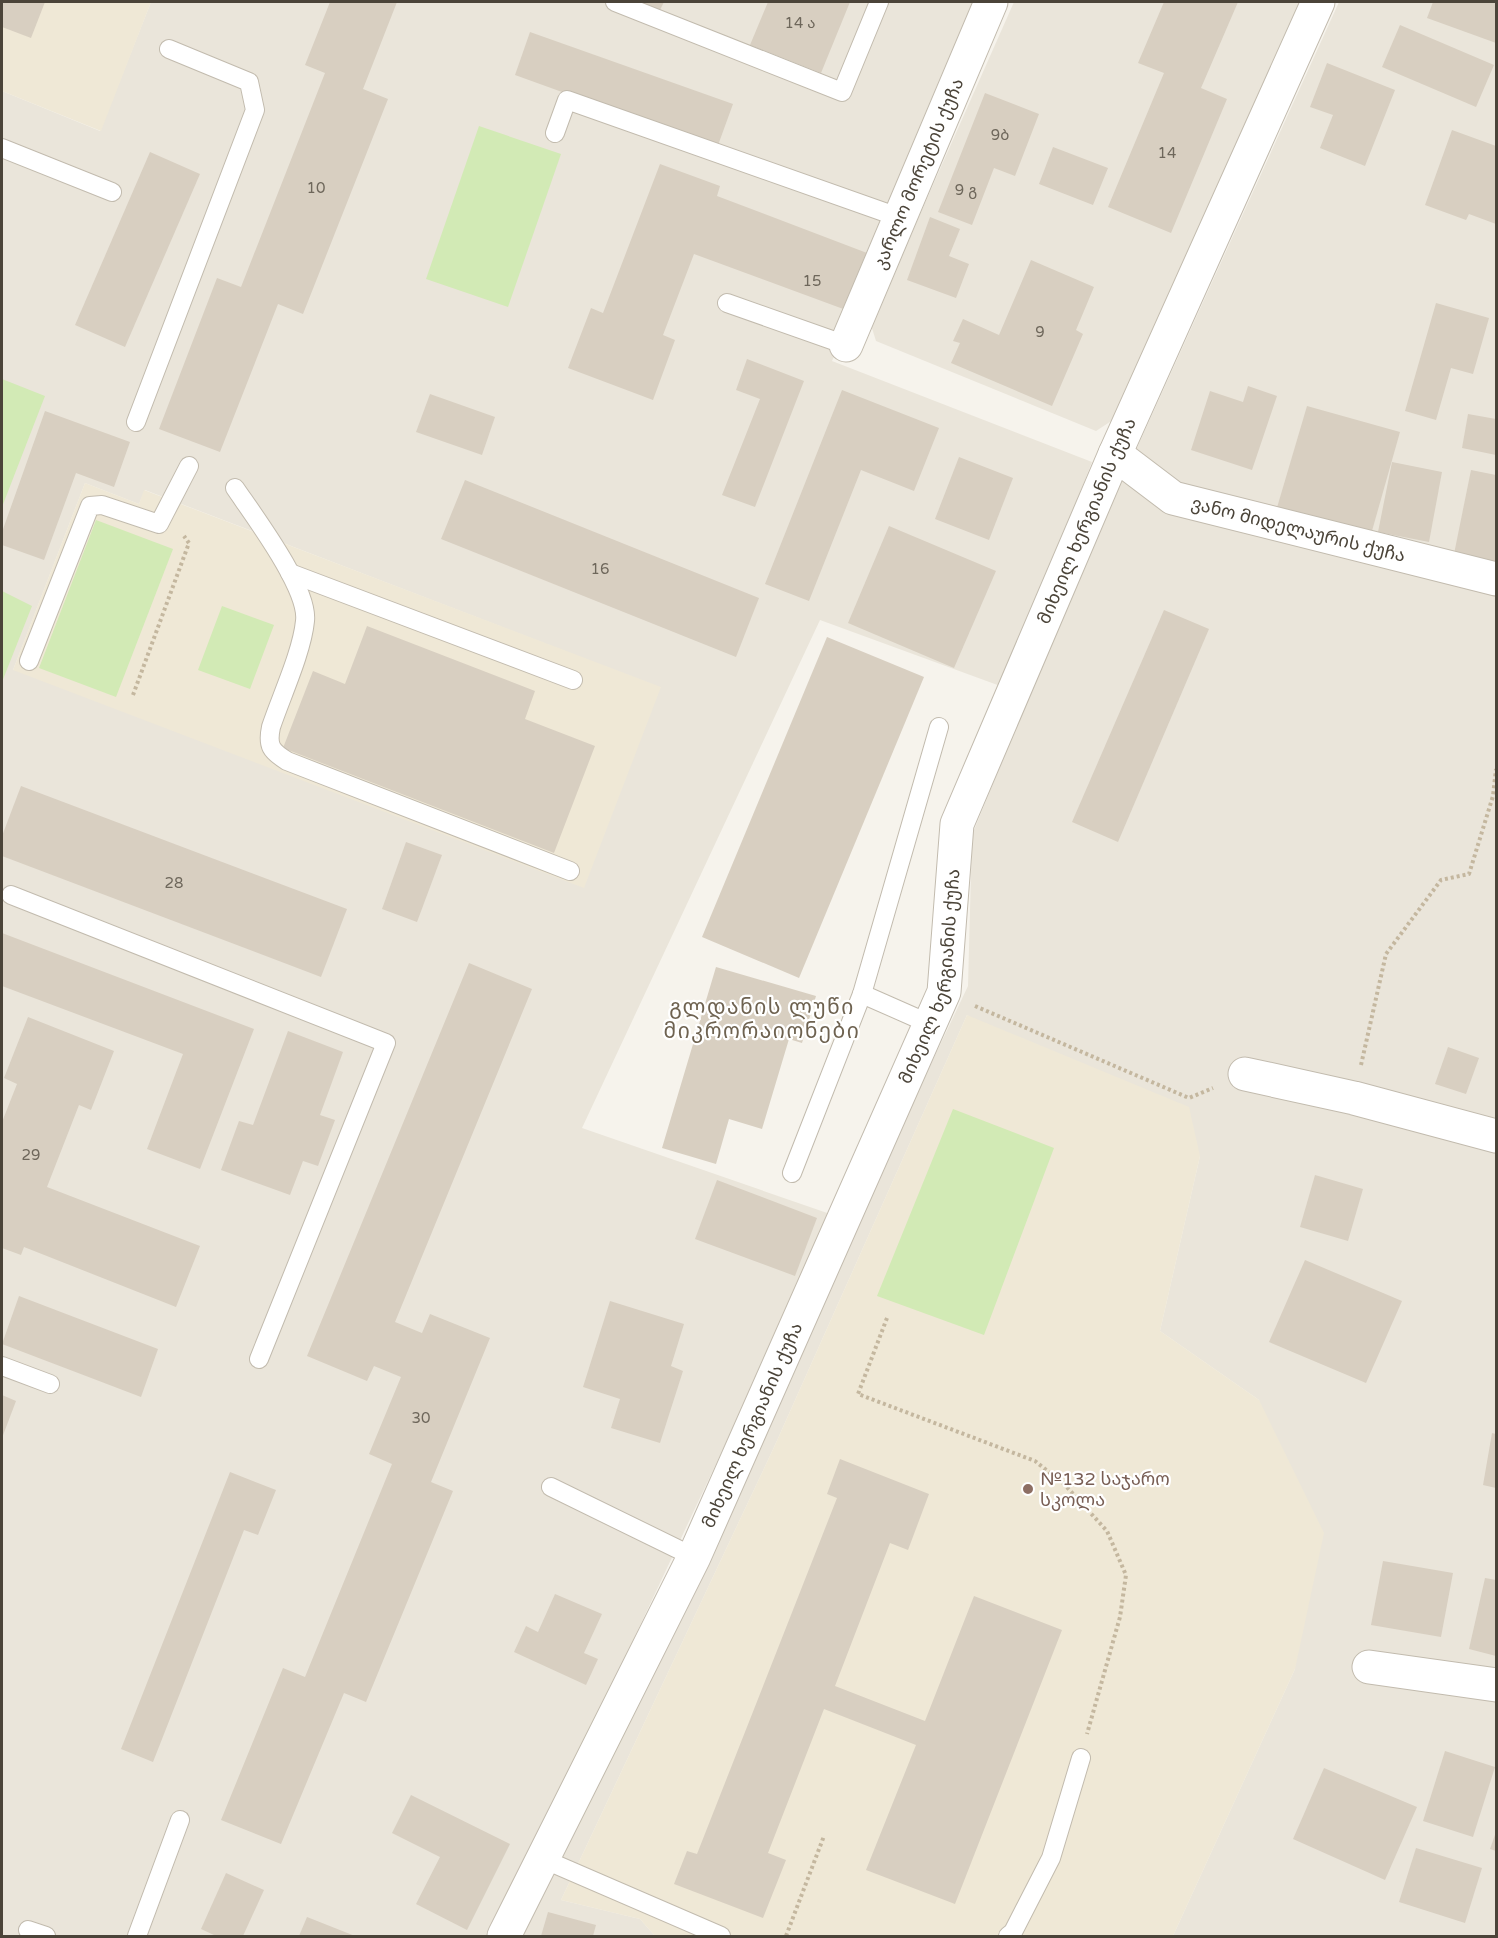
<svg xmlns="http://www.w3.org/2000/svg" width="1498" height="1938" viewBox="0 0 1498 1938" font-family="'Varela Round','Noto Sans Georgian',sans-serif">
<rect width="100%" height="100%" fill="#f6f3ec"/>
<!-- residential -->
<g fill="#eae5da" fill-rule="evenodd">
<path d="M 151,2 L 988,2 L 832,361 L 1092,462 L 1003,687 L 820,620 L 582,1128 L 833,1215 L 494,1936 L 2,1936 L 2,91 L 100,131 ZM 85,483 L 139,504 L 145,490 L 661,688 L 13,670 Z"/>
<polygon points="1014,2 1306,2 1116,418 1096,431 876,341 871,325"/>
<polygon points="1339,2 1496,2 1496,1936 1173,1936 1295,1669 1259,1400 1160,1331 1200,1156 967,1015 775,1445 561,1900 640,1919 655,1936 521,1936 528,1914 968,986 972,835 1069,598"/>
</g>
<!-- education -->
<g fill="#efe8d6">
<polygon points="2,2 151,2 101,131 2,91"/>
<polygon points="85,483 139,504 144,490 661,687 584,888 13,670"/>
<polygon points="967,1015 1189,1107 1200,1156 1160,1331 1259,1400 1324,1533 1295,1669 1173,1936 655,1936 640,1919 561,1900 775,1445"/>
</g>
<!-- green -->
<g fill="#d2eab5">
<polygon points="479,126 561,154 508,307 426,279"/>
<polygon points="2,379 45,396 2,507"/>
<polygon points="96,520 173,549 116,697 39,668"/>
<polygon points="2,591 32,606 2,682"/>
<polygon points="222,606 274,625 250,689 198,670"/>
<polygon points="953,1109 1054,1148 984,1335 877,1296"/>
</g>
<!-- building -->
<g fill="#d8cfc1">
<polygon points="2,2 45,2 31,38 2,27"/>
<polygon points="330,2 397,2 363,89 388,99 303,314 278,304 220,452 159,429 217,278 241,287 325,73 305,65"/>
<polygon points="640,2 664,2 660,10"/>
<polygon points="768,2 850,2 821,73 750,45"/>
<polygon points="1164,2 1238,2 1201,88 1227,99 1171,233 1108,207 1164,73 1138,63"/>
<polygon points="1433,2 1496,2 1496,43 1427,18"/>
<polygon points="1400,25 1494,65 1476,107 1382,67"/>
<polygon points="530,32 733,104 717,148 515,75"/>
<polygon points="1327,63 1395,90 1365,166 1320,148 1333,115 1310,107"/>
<polygon points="985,93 1039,114 1015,176 994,168 972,225 938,212"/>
<polygon points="1452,130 1496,146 1496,224 1469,214 1466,220 1425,205"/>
<polygon points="1053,147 1108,168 1093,205 1039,184"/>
<polygon points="150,152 200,174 125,347 75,325"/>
<polygon points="660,164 720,186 717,196 867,253 846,310 694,254 663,335 675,340 653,400 568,368 591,308 603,313"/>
<polygon points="930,217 960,229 949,256 969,264 956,298 907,280"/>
<polygon points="1031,260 1094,287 1076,330 1083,334 1052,406 951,363 960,343 953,341 963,319 999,335"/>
<polygon points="1436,303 1489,318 1473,374 1451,368 1436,420 1405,411"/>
<polygon points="747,359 804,381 755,507 722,495 760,399 736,390"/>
<polygon points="1248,386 1277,396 1252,470 1191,450 1210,391 1243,402"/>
<polygon points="842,390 939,428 914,491 861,470 809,601 765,584"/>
<polygon points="430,394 495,417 482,455 416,432"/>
<polygon points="1307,406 1400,432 1370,538 1276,511"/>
<polygon points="45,411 130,442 114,487 76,473 44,560 2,545 2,532"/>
<polygon points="1468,414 1496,419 1496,455 1462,448"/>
<polygon points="959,457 1013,478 989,540 935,519"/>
<polygon points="1392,462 1442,472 1429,542 1378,532"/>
<polygon points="1471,470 1496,475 1496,562 1454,554"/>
<polygon points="465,480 759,598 736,657 441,539"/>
<polygon points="889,526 996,571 954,668 848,623"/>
<polygon points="1164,610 1209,629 1118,842 1072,822"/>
<polygon points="367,626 535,691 525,719 595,746 554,853 283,748 313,671 345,684"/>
<polygon points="827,637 924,677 799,978 702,937"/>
<polygon points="21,786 347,909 321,977 2,856 2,836"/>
<polygon points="406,842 442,855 417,922 382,909"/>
<polygon points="2,933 254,1029 200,1169 147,1149 183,1054 2,986"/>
<polygon points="469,963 532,989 395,1322 422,1333 430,1314 490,1338 431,1482 453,1491 366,1702 344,1693 281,1844 221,1820 283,1668 305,1677 392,1464 369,1454 401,1377 374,1366 367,1381 307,1356"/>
<polygon points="716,967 816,996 802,1043 789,1039 762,1129 729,1119 716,1164 662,1148"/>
<polygon points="28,1017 114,1051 91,1110 79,1105 47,1187 200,1246 176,1307 24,1247 21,1255 2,1248 2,1122 17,1084 4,1078"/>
<polygon points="288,1031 343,1052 320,1115 335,1120 318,1166 303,1161 290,1195 221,1170 239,1121 253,1125"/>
<polygon points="1448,1047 1479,1058 1466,1094 1435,1084"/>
<polygon points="1315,1175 1363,1189 1348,1241 1300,1227"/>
<polygon points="717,1180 817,1218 795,1276 695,1239"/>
<polygon points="1305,1260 1402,1301 1366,1383 1269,1342"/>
<polygon points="19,1296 158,1349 141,1397 2,1344"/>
<polygon points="610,1301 684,1324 671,1366 683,1371 660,1443 611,1428 620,1399 583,1387"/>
<polygon points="2,1395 16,1401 2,1438"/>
<polygon points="1492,1433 1496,1434 1496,1488 1483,1485"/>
<polygon points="840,1459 929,1494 908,1550 890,1543 835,1686 925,1721 974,1596 1062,1630 955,1904 866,1870 916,1745 824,1709 768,1853 786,1860 763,1918 674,1884 687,1851 697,1854 837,1498 827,1494"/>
<polygon points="230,1472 276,1490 258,1535 244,1530 153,1762 121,1749"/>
<polygon points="1383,1561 1453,1573 1441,1637 1371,1625"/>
<polygon points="1485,1578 1496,1580 1496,1656 1469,1649"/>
<polygon points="555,1594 602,1614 584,1653 598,1659 586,1685 514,1652 526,1626 538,1632"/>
<polygon points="1445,1751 1495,1767 1473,1837 1423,1821"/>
<polygon points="1324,1768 1417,1807 1385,1880 1293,1839"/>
<polygon points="411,1795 510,1844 467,1930 416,1904 440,1857 392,1833"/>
<polygon points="1496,1832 1496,1851 1490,1849"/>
<polygon points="1416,1848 1482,1868 1465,1923 1399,1902"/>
<polygon points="226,1873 264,1890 243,1936 216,1936 201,1929"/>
<polygon points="548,1912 596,1925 593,1936 541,1936"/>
<polygon points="307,1917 355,1936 299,1936"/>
</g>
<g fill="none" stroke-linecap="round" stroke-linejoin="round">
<!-- lane casing -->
<g stroke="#c2bbae" stroke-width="20">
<g id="lane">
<polyline points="615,2 842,92 879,2"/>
<polyline points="555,133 567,100 901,218"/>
<polyline points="2,148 112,192"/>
<polyline points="727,303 846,345"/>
<polyline points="136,422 255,110 249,82 169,49"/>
<path d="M 235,488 C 254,516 309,589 305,621 C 302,652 281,697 271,727 C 267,746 271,751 287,761 L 570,871"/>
<polyline points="290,573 573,680"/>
<polyline points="29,661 90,506 102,505 159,524 189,466"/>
<polyline points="11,895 386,1043 259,1359"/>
<polyline points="862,994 930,1024"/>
<polyline points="792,1173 862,994 939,727"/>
<polyline points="2,1366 50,1384"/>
<polyline points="551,1487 694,1557"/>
<polyline points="543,1859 721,1936"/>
<polyline points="28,1930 46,1936"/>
<polyline points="137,1936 180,1820"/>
<polyline points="1008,1936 1013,1932 1051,1858 1081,1758"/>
</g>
</g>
<!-- street casing -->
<g stroke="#c2bbae" stroke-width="35">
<g id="street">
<path id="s1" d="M 846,345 L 991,2"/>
<path id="s2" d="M 1115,454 L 1173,498 L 1496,579"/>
<polyline points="1245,1074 1354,1098 1496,1136"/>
<polyline points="1369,1667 1496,1685"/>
<path id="s3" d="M 504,1936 L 694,1557 L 944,992 L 957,824 L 1115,454 L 1318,2"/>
</g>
</g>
<!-- path -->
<g stroke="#c4b79f" stroke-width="4" stroke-dasharray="3 3" stroke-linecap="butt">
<polyline points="133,695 189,543 184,536"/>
<polyline points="975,1006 1189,1098 1213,1088"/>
<polyline points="1361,1065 1386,954 1441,880 1469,874 1493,796 1496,769"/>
<polyline points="887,1318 858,1394 1035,1461 1064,1484 1107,1531 1126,1575 1120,1617 1087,1734"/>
<polyline points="786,1936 824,1836"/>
</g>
<!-- lane -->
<use href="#lane" stroke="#fff" stroke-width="18"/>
<!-- street -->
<use href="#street" stroke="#fff" stroke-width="33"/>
</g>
<!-- markers -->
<circle fill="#8d6e63" stroke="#fff" stroke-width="2" cx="1028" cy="1489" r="6"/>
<g text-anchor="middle" stroke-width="4.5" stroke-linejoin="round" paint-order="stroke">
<!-- number labels -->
<g font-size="15" fill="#6e675b">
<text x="800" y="28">14 ა</text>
<text x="1000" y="140">9ბ</text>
<text x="1167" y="158">14</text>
<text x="316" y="193">10</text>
<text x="966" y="195">9 გ</text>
<text x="812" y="286">15</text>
<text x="1040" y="337">9</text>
<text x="600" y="574">16</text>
<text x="174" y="888">28</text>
<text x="31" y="1160">29</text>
<text x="421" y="1423">30</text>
</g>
<!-- street labels -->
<g font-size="18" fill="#4b4439" stroke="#fff">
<text dy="6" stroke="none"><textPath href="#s1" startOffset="186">კარლო მორეტის ქუჩა</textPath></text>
<text dy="6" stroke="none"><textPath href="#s3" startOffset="1540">მიხეილ ხერგიანის ქუჩა</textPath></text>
<text dy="6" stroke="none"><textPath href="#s2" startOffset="202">ვანო მიდელაურის ქუჩა</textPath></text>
<text dy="6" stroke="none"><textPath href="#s3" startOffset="1054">მიხეილ ხერგიანის ქუჩა</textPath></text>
<text dy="6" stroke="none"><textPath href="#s3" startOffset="568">მიხეილ ხერგიანის ქუჩა</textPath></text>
</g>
<!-- education labels -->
<g font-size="18" fill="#785e54" stroke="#fff" text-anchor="start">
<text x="1040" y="1485">№132 საჯარო<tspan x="1040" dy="21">სკოლა</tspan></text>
</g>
<!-- quarter labels -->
<g font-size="21" letter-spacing="1.5" fill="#6e6250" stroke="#fff">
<text x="762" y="1014">გლდანის ლუწი<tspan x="762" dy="24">მიკრორაიონები</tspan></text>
</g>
</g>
<!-- border -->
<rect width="1498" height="1938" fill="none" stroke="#4b4439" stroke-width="6"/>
</svg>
